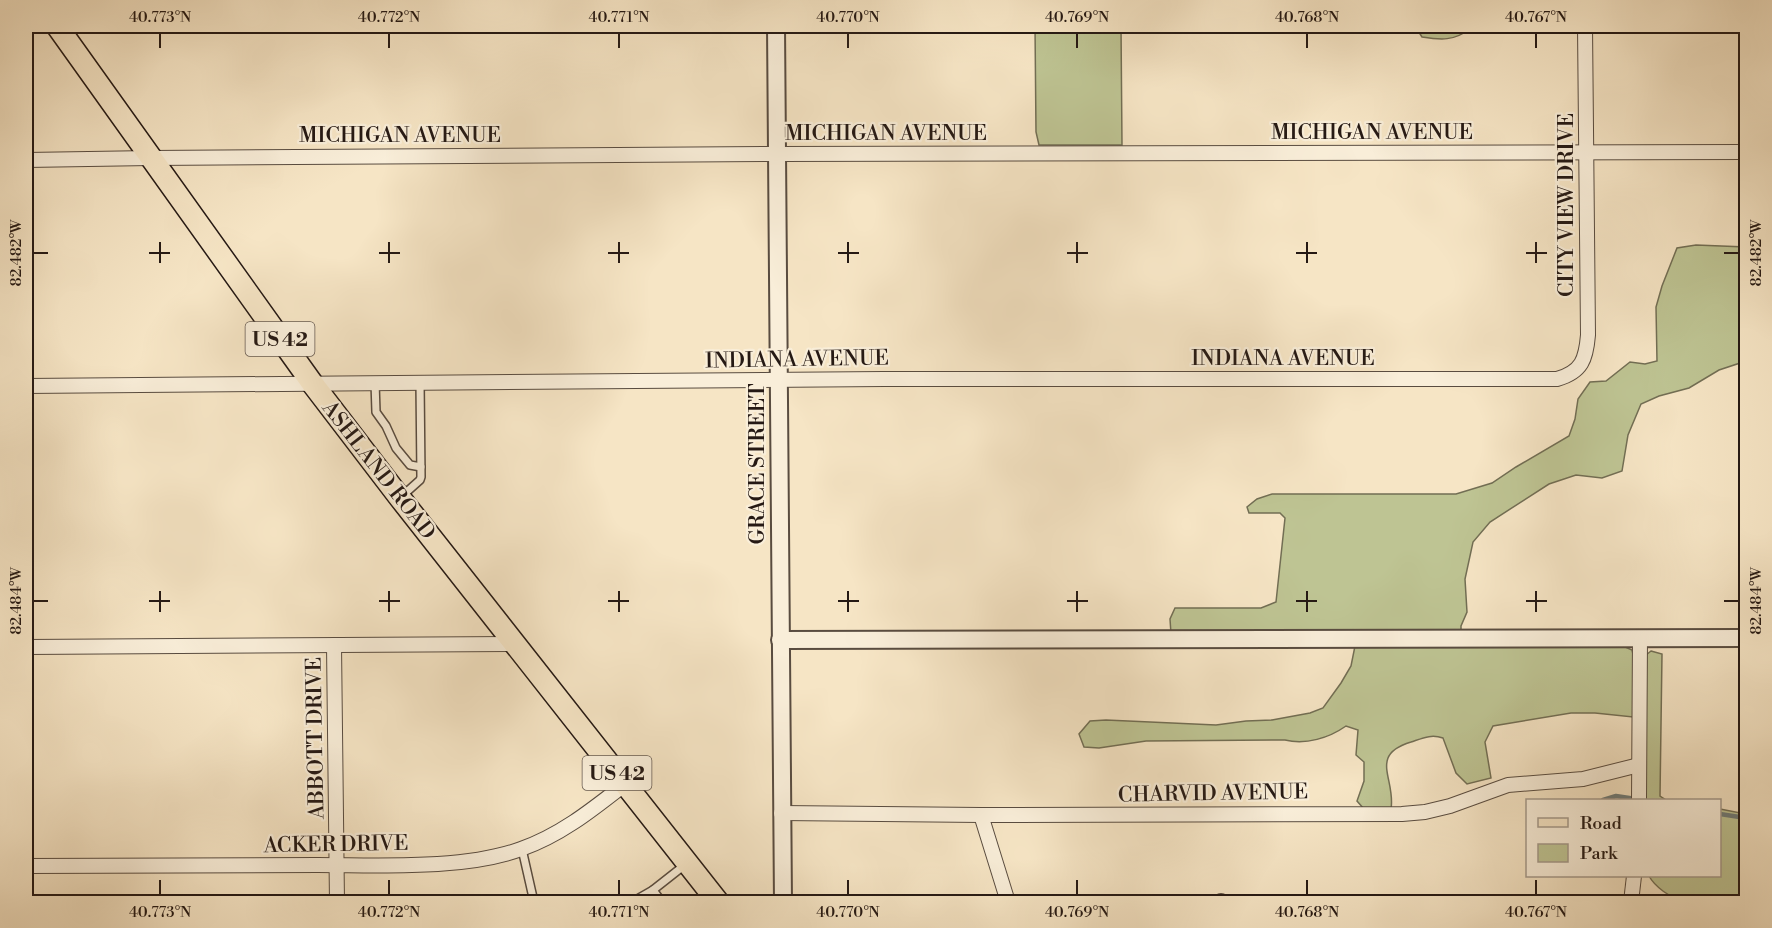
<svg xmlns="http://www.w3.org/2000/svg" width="1772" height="928" viewBox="0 0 1772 928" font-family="'Libre Bodoni',serif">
<rect width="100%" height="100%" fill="#f6e5c5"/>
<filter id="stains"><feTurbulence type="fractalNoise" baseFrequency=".00333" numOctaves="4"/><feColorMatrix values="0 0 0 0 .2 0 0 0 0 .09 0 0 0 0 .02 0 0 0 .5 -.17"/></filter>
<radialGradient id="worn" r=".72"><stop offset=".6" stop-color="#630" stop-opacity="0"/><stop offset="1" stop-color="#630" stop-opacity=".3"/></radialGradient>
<!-- green -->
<g fill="#bec493" stroke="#726e54" stroke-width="1.5">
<polygon points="1035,26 1121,26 1122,145 1039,145 1036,132"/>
<path d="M 1415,26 L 1471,26 L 1470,29 C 1454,41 1441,40 1422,37 Z"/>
<polygon points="1696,245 1746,247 1746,355 1740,363 1719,370 1689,388 1659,396 1641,404 1628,435 1622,471 1602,478 1576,475 1549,484 1490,522 1473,542 1465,579 1467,612 1461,626 1461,632 1171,634 1170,619 1175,608 1261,608 1276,602 1285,518 1280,513 1249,513 1247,507 1257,499 1272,494 1456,494 1492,483 1516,467 1569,436 1575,419 1578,399 1590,382 1606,381 1630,362 1645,364 1657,361 1656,307 1662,286 1677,248"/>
<path d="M 1355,646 L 1623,646 L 1632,650 L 1634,658 L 1633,717 L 1595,713 L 1571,713 L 1493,726 L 1485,742 L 1491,778 L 1467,784 L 1456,773 L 1443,738 C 1431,734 1423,738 1411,742 C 1368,755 1396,779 1391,809 L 1364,809 L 1357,801 L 1364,781 L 1364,762 L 1356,755 L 1358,730 L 1346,726 C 1329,738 1306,745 1285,740 L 1146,741 L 1099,748 L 1084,747 L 1079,734 L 1090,721 L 1106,720 L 1216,725 L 1246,721 L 1272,720 L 1310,713 L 1323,708 L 1341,683 L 1351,666 Z"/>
<polygon points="1651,651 1662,654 1660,796 1666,800 1644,800 1646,655"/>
<path d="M 1720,809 L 1746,814 L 1746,902 L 1682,902 C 1670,897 1655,887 1649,876 L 1720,876 Z"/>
</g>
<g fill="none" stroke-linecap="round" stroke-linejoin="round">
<!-- stream -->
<g stroke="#6e7b79" stroke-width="4.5">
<polyline points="1603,800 1616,796 1636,799"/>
<polyline points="1720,814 1746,818"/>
</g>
<!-- service casing -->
<g stroke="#594c40" stroke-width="10">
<g id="service">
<polyline points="375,382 376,412 386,426 396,448 410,465 421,467"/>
<polyline points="401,497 420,480 421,477 420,382"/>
<polyline points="522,849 534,902"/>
<polyline points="632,902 653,890"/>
<polyline points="662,902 653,890 686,864"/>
</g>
</g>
<!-- minor casing -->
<g stroke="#594c40" stroke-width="16">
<g id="minor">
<polyline points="26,160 151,158 777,154 1746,152"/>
<path d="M 26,386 L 884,379 L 1557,379 C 1582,372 1586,359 1588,335 L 1585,26"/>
<polyline points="334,645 337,902"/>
<polyline points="26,647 515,644"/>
<polyline points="1639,800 1640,638"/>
<polyline points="781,813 981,815 1402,814 1425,812 1450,806 1508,785 1583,779 1639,765"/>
<polyline points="981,815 1008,902"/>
<path d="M 26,866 C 123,866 220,866 318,865 C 379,865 464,870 521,849 C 561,835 593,809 625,784"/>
<polyline points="1221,902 1221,901"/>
<polyline points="1631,902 1634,876"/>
</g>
</g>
<!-- tertiary casing -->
<g stroke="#594c40" stroke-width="20">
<g id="tertiary">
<polyline points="776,26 783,902"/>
<polyline points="780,640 1746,638"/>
</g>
</g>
<!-- primary casing -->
<g stroke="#251914" stroke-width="24">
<polyline id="primary" points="57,26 312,383 400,498 718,902"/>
</g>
<!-- service -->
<use href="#service" stroke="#f9eed9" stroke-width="7"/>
<!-- minor -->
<use href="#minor" stroke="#f9eed9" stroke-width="14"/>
<!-- tertiary -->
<use href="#tertiary" stroke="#f9eed9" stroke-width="16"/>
<!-- primary -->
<use href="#primary" stroke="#f6e5c5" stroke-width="21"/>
</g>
<!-- ticks -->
<path fill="none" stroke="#251914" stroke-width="2" d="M 160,33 L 160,48M 389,33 L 389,48M 619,33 L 619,48M 848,33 L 848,48M 1077,33 L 1077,48M 1307,33 L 1307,48M 1536,33 L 1536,48M 160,242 L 160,263M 389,242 L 389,263M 619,242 L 619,263M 848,242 L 848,263M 1077,242 L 1077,263M 1307,242 L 1307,263M 1536,242 L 1536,263M 33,253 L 48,253M 149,253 L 170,253M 379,253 L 400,253M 608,253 L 629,253M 838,253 L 859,253M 1067,253 L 1088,253M 1296,253 L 1317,253M 1526,253 L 1547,253M 1724,253 L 1739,253M 160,591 L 160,612M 389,591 L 389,612M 619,591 L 619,612M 848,591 L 848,612M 1077,591 L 1077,612M 1307,591 L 1307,612M 1536,591 L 1536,612M 33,601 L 48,601M 149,601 L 170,601M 379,601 L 400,601M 608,601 L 629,601M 838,601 L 859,601M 1067,601 L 1088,601M 1296,601 L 1317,601M 1526,601 L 1547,601M 1724,601 L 1739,601M 160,880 L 160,895M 389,880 L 389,895M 619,880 L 619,895M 848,880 L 848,895M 1077,880 L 1077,895M 1307,880 L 1307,895M 1536,880 L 1536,895"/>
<g text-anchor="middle" stroke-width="4.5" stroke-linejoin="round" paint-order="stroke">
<!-- shield labels -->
<g fill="#f9eed9" stroke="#65594f" stroke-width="1.5">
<rect x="245.5" y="322" width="69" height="34" rx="4.5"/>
<rect x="582.5" y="756" width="69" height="34" rx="4.5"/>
</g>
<g font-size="20" font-weight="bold" fill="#251914">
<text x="280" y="346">US 42</text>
<text x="617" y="780">US 42</text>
</g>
<!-- street labels -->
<g font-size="21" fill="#251914" stroke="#f9eed9">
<text x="1372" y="139">MICHIGAN AVENUE</text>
<text x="886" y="140">MICHIGAN AVENUE</text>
<text x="400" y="142">MICHIGAN AVENUE</text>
<text transform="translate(1566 205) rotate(-90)" y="7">CITY VIEW DRIVE</text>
<text x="1283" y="365">INDIANA AVENUE</text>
<text transform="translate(797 359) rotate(-1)" y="7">INDIANA AVENUE</text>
<text transform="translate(757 464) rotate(-90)" y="7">GRACE STREET</text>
<text transform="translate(379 470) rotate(52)" y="7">ASHLAND ROAD</text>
<text transform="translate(315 738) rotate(-91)" y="7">ABBOTT DRIVE</text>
<text transform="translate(1213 793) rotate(-1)" y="7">CHARVID AVENUE</text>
<text transform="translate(336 844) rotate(-1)" y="7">ACKER DRIVE</text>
</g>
</g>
<!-- margin -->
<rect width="1772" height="928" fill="none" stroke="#f6e5c5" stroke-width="66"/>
<!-- legend -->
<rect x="1526" y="799" width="195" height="78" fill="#f9eed9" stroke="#a4998a" stroke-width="1.5"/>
<rect x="1538" y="818" width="30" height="9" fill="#f6e5c5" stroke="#a4998a" stroke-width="1.5"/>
<text x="1580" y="829" font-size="18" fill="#251914">Road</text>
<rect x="1538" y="844" width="30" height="18" fill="#bec493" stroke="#a4998a" stroke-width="1.5"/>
<text x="1580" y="859" font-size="18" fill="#251914">Park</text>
<rect x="33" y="33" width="1706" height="862" fill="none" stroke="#251914" stroke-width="2"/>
<g font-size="15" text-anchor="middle" fill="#251914">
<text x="160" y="22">40.773°N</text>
<text x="389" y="22">40.772°N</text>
<text x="619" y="22">40.771°N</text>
<text x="848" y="22">40.770°N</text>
<text x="1077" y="22">40.769°N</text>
<text x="1307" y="22">40.768°N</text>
<text x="1536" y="22">40.767°N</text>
<text transform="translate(1756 253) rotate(-90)" y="5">82.482°W</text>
<text transform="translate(16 253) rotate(-90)" y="5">82.482°W</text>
<text transform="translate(1756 601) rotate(-90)" y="5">82.484°W</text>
<text transform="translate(16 601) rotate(-90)" y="5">82.484°W</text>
<text x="160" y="917">40.773°N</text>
<text x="389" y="917">40.772°N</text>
<text x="619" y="917">40.771°N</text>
<text x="848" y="917">40.770°N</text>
<text x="1077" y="917">40.769°N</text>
<text x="1307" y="917">40.768°N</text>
<text x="1536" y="917">40.767°N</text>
</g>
<rect width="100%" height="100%" filter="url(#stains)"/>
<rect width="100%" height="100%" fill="url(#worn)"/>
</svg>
